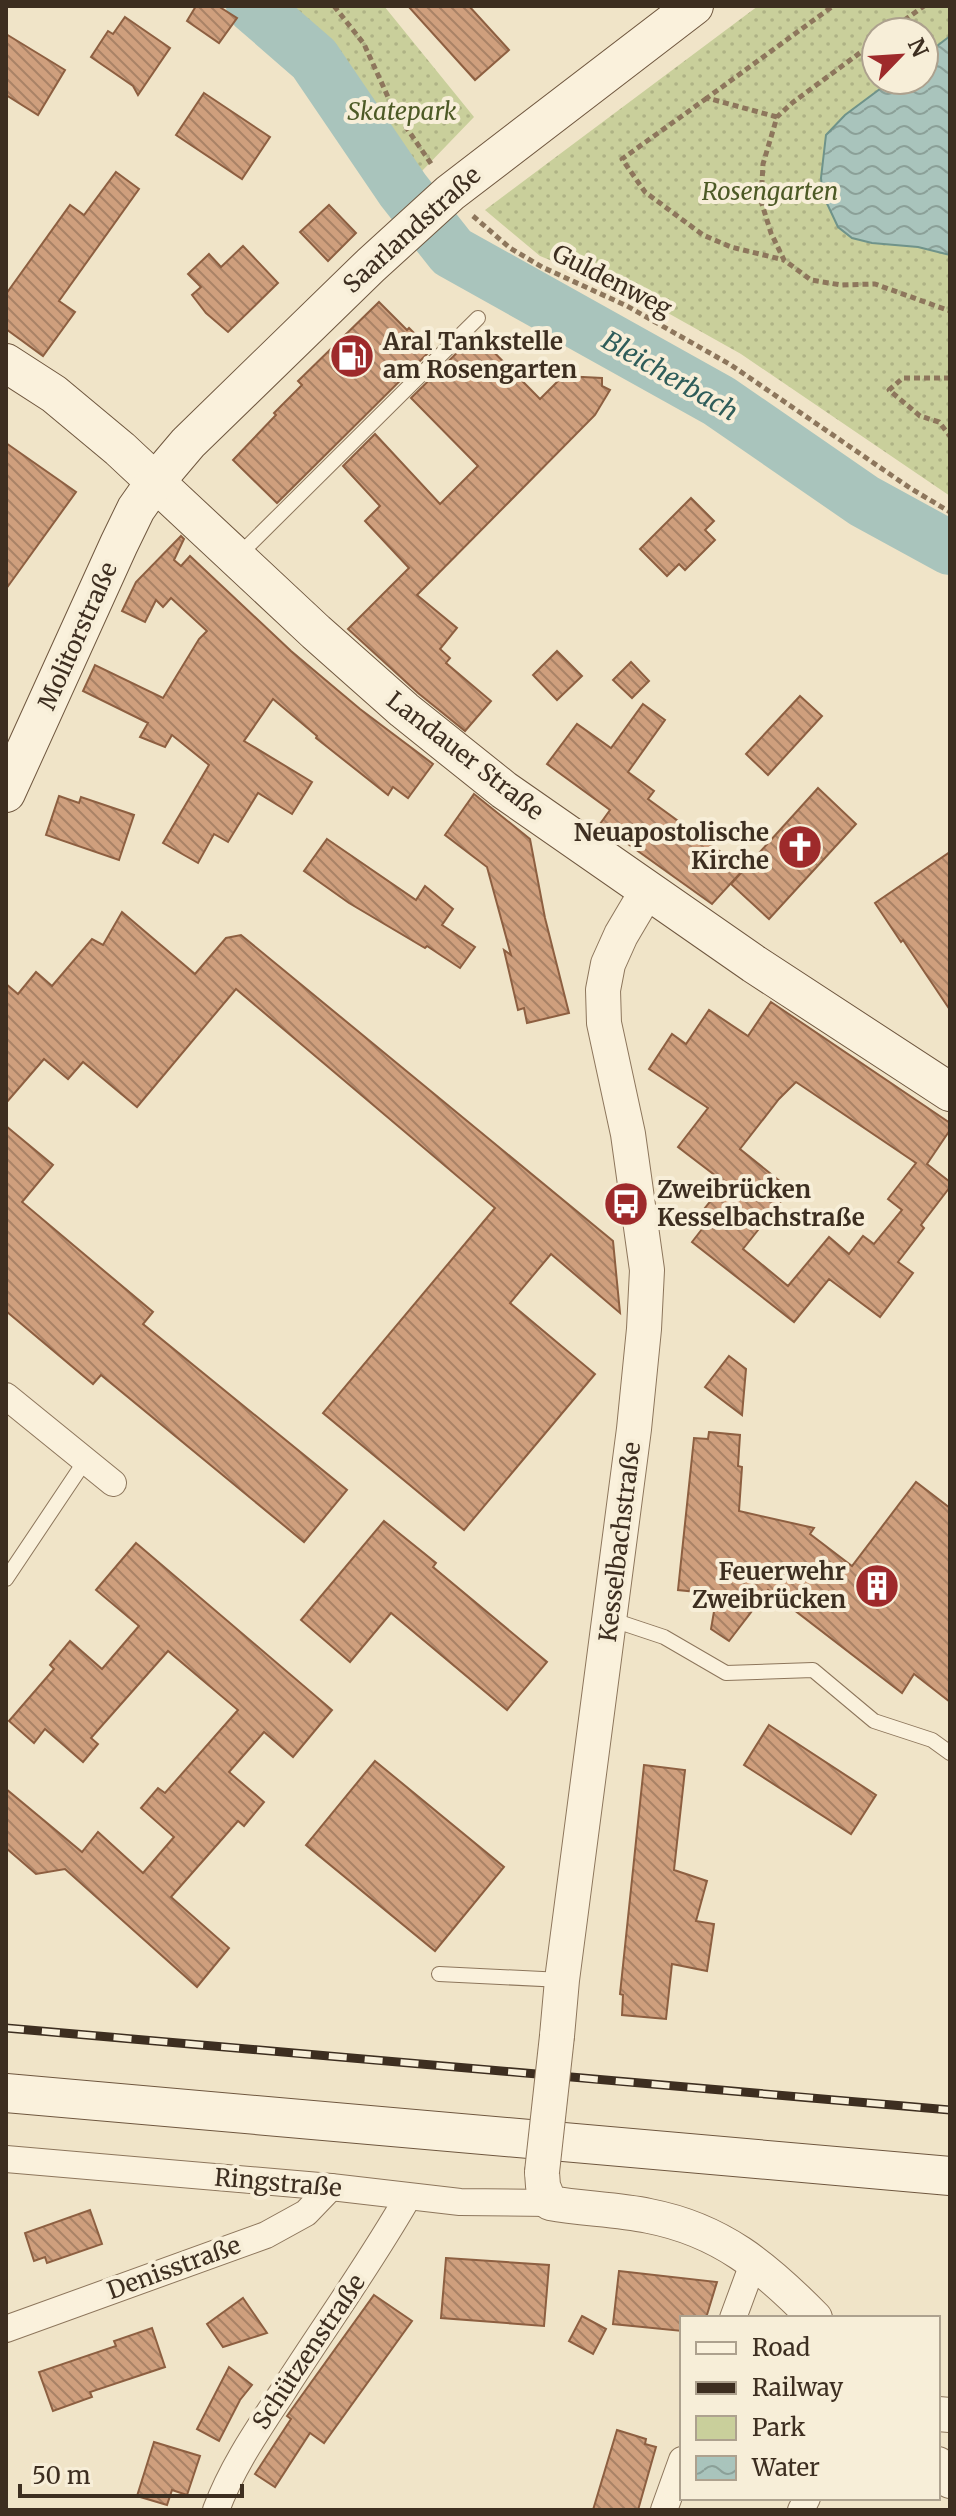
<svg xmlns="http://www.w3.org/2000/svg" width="956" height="2516" viewBox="0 0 956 2516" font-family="Merriweather,serif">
<defs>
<pattern id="green-dots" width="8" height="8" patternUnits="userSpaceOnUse" patternTransform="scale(2)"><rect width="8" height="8" fill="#c9cf9b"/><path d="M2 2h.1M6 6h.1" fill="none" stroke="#aeb285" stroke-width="1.8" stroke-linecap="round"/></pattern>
<pattern id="water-waves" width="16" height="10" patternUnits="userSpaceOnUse" patternTransform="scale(2)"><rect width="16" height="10" fill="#a9c4bc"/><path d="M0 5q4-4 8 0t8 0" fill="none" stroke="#8ba098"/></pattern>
<pattern id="building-back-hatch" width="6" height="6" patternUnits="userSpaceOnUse" patternTransform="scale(2)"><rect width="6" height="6" fill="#cf9f7d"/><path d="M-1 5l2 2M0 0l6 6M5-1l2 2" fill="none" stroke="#a98266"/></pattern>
</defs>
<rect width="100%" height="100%" fill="#f0e4c8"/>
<!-- green -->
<g fill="url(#green-dots)" fill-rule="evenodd">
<polygon points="237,6 384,6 474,117 395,199 329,96 270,33"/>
<path d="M 758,6 L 950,6 L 950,496 L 741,354 L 634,294 L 540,256 L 485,210 ZM 876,32 L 924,32 L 924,80 L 876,80 Z"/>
</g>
<!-- water -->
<polygon fill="url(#water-waves)" stroke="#6f938a" stroke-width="2" points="950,36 950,255 918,247 872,243 852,238 838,227 823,195 821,178 826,135 845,115 892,80 924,80 924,56"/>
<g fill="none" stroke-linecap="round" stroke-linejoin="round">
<!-- river -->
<polyline stroke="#a9c4bc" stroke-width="54" points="253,6 314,59 403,190 452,252 719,401 864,501 950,548"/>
</g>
<!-- building -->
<g fill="url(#building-back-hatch)" stroke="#8d5f41" stroke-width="2" fill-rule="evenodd">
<polygon points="196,6 218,6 237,18 219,43 187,21"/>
<polygon points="408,6 469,6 509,50 475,80"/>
<polygon points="125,17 170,48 138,95 133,86 91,57 108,31 113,34"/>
<polygon points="6,34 65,70 38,115 6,95"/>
<polygon points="204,93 270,137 242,179 176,135"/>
<polygon points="116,172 139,189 59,301 75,312 43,356 6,329 6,294 70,205 84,215"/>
<polygon points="329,205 356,233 328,261 300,232"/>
<polygon points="243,246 278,283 228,332 206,313 192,295 201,287 188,274 209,254 221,267"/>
<polygon points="379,302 407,330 409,328 431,350 277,503 233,460 276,415 274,413 302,385 298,381"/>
<polygon points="476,334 540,399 563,376 602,378 602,386 610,390 595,415 417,595 457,628 440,649 450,658 446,663 491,701 465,731 418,693 348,629 409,568 365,521 380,506 343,466 375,434 440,504 478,466 411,398"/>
<polygon points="6,443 76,492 6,589"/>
<polygon points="691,498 714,521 705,530 715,540 685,570 679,564 667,576 640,549"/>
<polygon points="181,536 184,539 174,560 181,566 190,556 291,651 360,709 433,764 408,798 393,787 388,795 316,738 317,736 273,699 244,741 312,782 292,814 258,793 228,842 214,834 198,863 163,843 209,765 172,735 165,747 140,737 148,723 83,691 95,665 163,698 199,639 207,631 171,598 163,607 156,600 145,622 122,611 136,582"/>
<polygon points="557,651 582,676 557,700 533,675"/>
<polygon points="631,662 649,681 632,698 613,680"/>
<polygon points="800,696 822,716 768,775 746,754"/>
<polygon points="643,704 665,720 628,772 654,791 648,799 744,869 712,904 600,824 610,810 547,764 577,724 611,748"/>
<polygon points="818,788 856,824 769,919 731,884"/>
<polygon points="474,794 530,839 545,918 569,1013 527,1023 524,1008 518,1010 504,950 511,955 487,867 445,835"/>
<polygon points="59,796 79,803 81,797 134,815 119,860 46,835"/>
<polygon points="327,839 416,900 425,886 453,909 442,925 475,947 460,968 427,946 425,948 349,903 304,871"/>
<polygon points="950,852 950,1010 903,940 901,942 875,903"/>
<polygon points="122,912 195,974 226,938 241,935 613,1241 620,1313 551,1254 510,1303 595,1374 464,1530 323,1413 495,1208 236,989 137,1107 83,1062 68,1079 44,1059 6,1103 6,984 18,994 36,972 52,986 92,939 103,945"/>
<path d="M 771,1002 L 950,1123 L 950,1130 L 927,1164 L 950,1182 L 950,1187 L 921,1225 L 924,1228 L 898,1262 L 913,1273 L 880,1317 L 829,1279 L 794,1322 L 692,1242 L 713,1215 L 705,1208 L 725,1183 L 678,1147 L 708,1108 L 649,1069 L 672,1034 L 686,1044 L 709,1010 L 748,1036 ZM 796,1082 L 916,1163 L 888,1199 L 902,1210 L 874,1244 L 863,1236 L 849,1254 L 829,1237 L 788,1286 L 743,1249 L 785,1196 L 782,1193 L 787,1187 L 740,1149 L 779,1099 Z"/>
<polygon points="6,1126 53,1165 22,1202 153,1312 143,1324 347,1490 304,1542 101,1375 93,1384 6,1311"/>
<polygon points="729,1356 746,1369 742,1415 705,1387"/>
<polygon points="709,1432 740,1435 738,1466 742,1467 739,1511 814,1528 810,1534 852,1566 916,1482 950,1508 950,1702 914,1674 902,1693 768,1590 729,1641 711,1629 717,1594 678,1590 694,1438 708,1439"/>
<polygon points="384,1521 436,1563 433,1567 547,1662 507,1710 391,1613 350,1662 301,1620"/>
<polygon points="136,1543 332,1710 293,1757 264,1732 229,1772 264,1802 244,1826 238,1821 171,1897 229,1948 197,1987 65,1869 36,1874 6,1848 6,1789 82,1852 98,1832 143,1873 174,1837 141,1808 158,1788 165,1793 238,1710 168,1651 91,1738 98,1744 83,1762 45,1729 34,1743 9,1721 54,1669 50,1665 70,1641 102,1669 139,1626 96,1590"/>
<polygon points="769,1725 876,1795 851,1834 744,1765"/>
<polygon points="375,1761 504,1867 435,1951 306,1845"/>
<polygon points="644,1765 685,1770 674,1870 707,1881 696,1921 714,1924 707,1971 672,1964 666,2019 622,2015 623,1995 620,1994"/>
<polygon points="90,2210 102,2244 47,2263 45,2257 34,2261 25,2233"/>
<polygon points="446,2258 549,2265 544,2326 441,2318"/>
<polygon points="619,2271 717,2282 706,2318 682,2318 682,2331 613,2324"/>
<polygon points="374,2295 412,2321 324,2443 310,2433 275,2487 255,2474 291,2419 287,2416"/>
<polygon points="243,2298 267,2333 223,2347 207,2324"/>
<polygon points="582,2316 606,2329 593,2354 569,2341"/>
<polygon points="152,2328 165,2367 90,2392 92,2397 53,2411 39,2372 116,2346 114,2341"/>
<polygon points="229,2367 252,2385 240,2400 219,2441 197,2429"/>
<polygon points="617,2430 646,2439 645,2444 656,2447 638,2510 593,2510"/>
<polygon points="154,2442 200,2456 187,2495 172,2490 167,2505 137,2496"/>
</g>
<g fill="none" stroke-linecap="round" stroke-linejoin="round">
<!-- service casing -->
<g stroke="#8d765c" stroke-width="16">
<g id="service">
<polyline points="237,557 478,318"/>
<polyline points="6,1579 85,1461"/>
<polyline points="610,1619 664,1637 726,1673 813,1670 874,1721 932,1740 950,1753"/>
<polyline points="439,1974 562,1980"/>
</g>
</g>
<!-- minor casing -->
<g stroke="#8d765c" stroke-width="28">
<g id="minor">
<polyline points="6,1396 113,1483"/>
<polyline points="6,2159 331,2187 460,2202 550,2203"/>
<polyline points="733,2318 754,2261"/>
<polyline points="6,2329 266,2235 306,2213 331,2187"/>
<path d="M 216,2510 C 232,2467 257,2431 282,2393 C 324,2327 369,2265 408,2197"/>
<polyline points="664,2510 682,2460"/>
<polyline points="801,2510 807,2498"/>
</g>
</g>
<!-- tertiary casing -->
<g stroke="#8d765c" stroke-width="36">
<g id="tertiary">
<polyline points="557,2036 562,1980 634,1429 644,1329 647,1270 628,1134 604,1023 603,990 608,964 621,935 647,891"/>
<path d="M 542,2172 L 543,2186 L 550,2203 C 583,2209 616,2209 649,2216 C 721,2230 765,2267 815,2318"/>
<polyline points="938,2414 950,2415"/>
<polyline points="938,2464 950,2481"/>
</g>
</g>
<!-- secondary casing -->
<g stroke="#6f573f" stroke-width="40">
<g id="secondary">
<polyline points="6,363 54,394 120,449 316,632 404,710 504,790 754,964 950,1092"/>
<polyline points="6,793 119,544 136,509 155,482 188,443 371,265 450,193 694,6"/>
<polyline points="6,2093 950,2176"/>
</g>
</g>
<!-- path -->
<g stroke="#8d765c" stroke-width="5" stroke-dasharray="6 4" stroke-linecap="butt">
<polyline points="334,6 364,44 393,108 432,165"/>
<polyline points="888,32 924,6"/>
<polyline points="876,41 792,103 777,117 763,164 761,201 771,233 784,260 811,280 841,285 875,284 950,311"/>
<polyline points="707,98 622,159 645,192 703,235 731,247 784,260"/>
<polyline points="777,117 707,98 833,6"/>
<polyline points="473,216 510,248 542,267 627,306 731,365 910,488 950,512"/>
<polyline points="950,378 903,378 889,390 920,416 939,422 950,436"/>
</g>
<!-- service -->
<use href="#service" stroke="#faf1dc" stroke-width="14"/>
<!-- minor -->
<use href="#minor" stroke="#faf1dc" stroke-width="26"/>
<!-- tertiary -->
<use href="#tertiary" stroke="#faf1dc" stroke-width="34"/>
<!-- secondary -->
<use href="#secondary" stroke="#faf1dc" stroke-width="38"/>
<!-- rail casing -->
<g stroke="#3d2e20" stroke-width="9">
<polyline id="rail" points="6,2028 950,2110"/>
</g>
<!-- rail -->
<use href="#rail" stroke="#f7eed8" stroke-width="6" stroke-dasharray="18" stroke-linecap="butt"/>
<!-- tertiary-bridge casing -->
<g stroke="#8d765c" stroke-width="36" stroke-linecap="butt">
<polyline id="tertiary-bridge" points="542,2172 557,2036"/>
</g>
<!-- tertiary-bridge -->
<use href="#tertiary-bridge" stroke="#faf1dc" stroke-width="34"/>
</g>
<!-- icons -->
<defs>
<g id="fuel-disc" transform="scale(2.3)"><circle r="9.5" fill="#9e2a2b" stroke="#f7eed8"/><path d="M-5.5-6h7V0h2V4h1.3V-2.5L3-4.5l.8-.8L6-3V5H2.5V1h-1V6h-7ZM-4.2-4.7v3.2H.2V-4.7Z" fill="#fff"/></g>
<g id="church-disc" transform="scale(2.3)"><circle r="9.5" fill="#9e2a2b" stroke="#f7eed8"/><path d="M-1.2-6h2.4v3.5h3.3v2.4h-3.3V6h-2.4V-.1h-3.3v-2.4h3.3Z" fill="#fff"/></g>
<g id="bus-disc" transform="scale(2.3)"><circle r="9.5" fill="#9e2a2b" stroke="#f7eed8"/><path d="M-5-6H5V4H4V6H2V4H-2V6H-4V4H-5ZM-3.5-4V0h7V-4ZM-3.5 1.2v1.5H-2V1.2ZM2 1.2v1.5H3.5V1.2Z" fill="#fff"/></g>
<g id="building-disc" transform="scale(2.3)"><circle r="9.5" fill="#9e2a2b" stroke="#f7eed8"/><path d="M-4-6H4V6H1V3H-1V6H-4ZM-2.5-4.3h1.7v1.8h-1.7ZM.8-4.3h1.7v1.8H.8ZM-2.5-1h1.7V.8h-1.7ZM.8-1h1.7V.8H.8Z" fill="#fff"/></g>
</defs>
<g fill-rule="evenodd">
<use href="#fuel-disc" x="352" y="356"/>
<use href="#church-disc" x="800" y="847"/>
<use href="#bus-disc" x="626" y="1204"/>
<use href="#building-disc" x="877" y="1586"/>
</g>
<g text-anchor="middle" stroke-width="8" stroke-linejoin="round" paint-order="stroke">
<!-- park labels -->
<g font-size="24" font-style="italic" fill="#4d5a26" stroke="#f7eed8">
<text x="402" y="120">Skatepark</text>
<text x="770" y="200">Rosengarten</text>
</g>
<!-- street labels -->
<g font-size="24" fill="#3d2e20" stroke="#f7eed8">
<text transform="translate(412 230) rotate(-42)" y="8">Saarlandstraße</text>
<text transform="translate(612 281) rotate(27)" y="8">Guldenweg</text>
<text transform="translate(78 636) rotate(-66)" y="8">Molitorstraße</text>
<text transform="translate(465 756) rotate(38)" y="8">Landauer Straße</text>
<text transform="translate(620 1542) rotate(-83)" y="8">Kesselbachstraße</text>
<text transform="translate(278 2183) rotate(5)" y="8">Ringstraße</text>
<text transform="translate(174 2268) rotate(-20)" y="8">Denisstraße</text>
<text transform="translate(309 2352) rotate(-56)" y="8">Schützenstraße</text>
</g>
<!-- poi labels -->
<g font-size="24" font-weight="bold" fill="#3d2e20" stroke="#f7eed8" text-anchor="start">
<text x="383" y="350">Aral Tankstelle<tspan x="383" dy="28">am Rosengarten</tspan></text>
<text x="769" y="841" text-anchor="end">Neuapostolische<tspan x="769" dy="28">Kirche</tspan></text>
<text x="657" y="1198">Zweibrücken<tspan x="657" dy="28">Kesselbachstraße</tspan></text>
<text x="846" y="1580" text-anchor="end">Feuerwehr<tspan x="846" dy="28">Zweibrücken</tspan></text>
</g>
<!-- water labels -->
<g font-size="26" font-style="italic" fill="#2f5d5a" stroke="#f7eed8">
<text transform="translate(670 376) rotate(30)" y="9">Bleicherbach</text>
</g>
</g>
<!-- border -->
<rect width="956" height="2516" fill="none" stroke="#3d2e20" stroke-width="16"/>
<!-- legend -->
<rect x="680" y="2316" width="260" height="184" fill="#f7eed8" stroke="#ada18e" stroke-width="2"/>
<rect x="696" y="2342" width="40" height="12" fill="#faf1dc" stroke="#ada18e" stroke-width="2"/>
<text x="752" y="2356" font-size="24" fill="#3d2e20">Road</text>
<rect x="696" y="2382" width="40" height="12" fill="#3d2e20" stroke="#ada18e" stroke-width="2"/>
<text x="752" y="2396" font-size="24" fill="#3d2e20">Railway</text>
<rect x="696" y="2416" width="40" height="24" fill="#c9cf9b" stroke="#ada18e" stroke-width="2"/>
<text x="752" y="2436" font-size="24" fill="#3d2e20">Park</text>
<rect x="696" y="2456" width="40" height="24" fill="url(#water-waves)" stroke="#ada18e" stroke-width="2"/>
<text x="752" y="2476" font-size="24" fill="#3d2e20">Water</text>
<!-- north arrow -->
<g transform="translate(900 56) rotate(65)"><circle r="38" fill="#f7eed8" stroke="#ada18e" stroke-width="2"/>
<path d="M0-6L14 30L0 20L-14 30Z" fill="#9e2a2b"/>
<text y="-12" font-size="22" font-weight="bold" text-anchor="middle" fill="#3d2e20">N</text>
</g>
<!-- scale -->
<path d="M20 2484v12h222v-12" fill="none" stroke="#3d2e20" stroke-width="4"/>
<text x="32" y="2484" font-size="24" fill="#3d2e20" stroke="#f7eed8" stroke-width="6" paint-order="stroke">50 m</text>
</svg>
